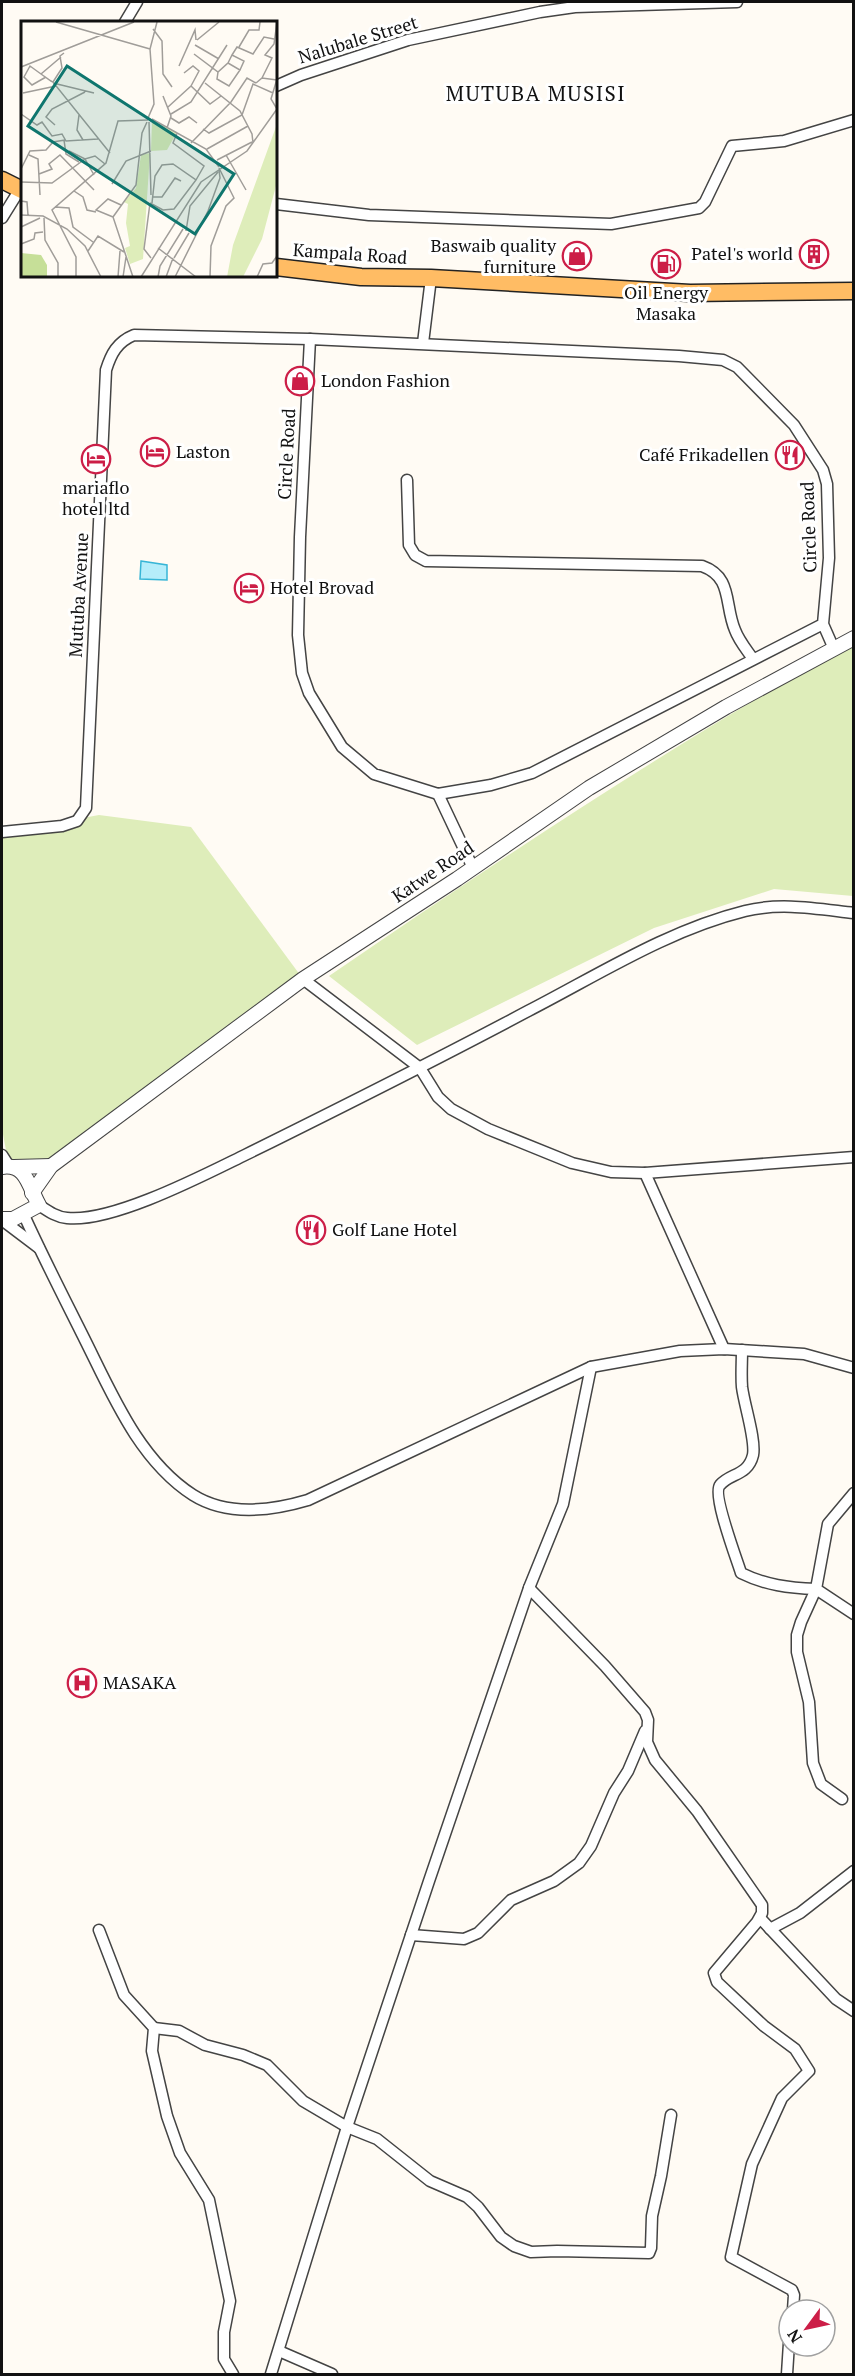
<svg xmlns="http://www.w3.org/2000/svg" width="855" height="2376" viewBox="0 0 855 2376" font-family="'PT Serif',serif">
<rect width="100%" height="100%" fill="#fffbf4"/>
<!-- green -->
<g fill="#deedba">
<path d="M 853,643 L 853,896 L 774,889 L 654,928 L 417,1045 L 329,976 C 500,859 673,744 853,643 Z"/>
<polygon points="99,815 191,827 303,979 65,1155 9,1166 2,1129 2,833"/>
</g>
<!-- water -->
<polygon fill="#b5edfa" stroke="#37b5d6" stroke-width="1.5" points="141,561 167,565 167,580 140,579"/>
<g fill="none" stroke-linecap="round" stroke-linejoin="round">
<!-- minor casing -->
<g stroke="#444" stroke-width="13">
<g id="minor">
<polyline points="125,22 137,2"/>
<polyline points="276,86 301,75 408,40 540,12 575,7 737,2"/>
<polyline points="276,204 369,215 611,224 699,208 705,202 732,146 784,141 854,120"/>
<polyline points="2,218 20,189"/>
<polyline points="423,343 431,278"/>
<path d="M 407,480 L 409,545 L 415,555 L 426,561 L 702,566 C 733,577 724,604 735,630 C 739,641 747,650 753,659"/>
<polyline points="823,624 532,773 491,785 438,794 374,774 342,747 309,693 302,673 298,635 300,537 310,339 679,356 723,360 737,367 794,425 823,470 827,484 829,558 823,624 834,649"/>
<polyline points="438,794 473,868"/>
<path d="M 2,832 L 62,826 L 77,821 L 86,808 L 106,370 C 111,354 117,342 134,335 L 310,339"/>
<polyline points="303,979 420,1068 438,1097 451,1109 488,1129 572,1163 611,1172 645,1173 854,1157"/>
<polyline points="2,1155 9,1166"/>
<polyline points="645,1173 724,1349"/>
<path d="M 39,1205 C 48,1211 56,1217 67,1218 C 112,1223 204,1175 245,1155 C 340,1108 434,1061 528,1011 C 598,975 668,930 745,911 C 781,902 818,909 854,913"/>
<path d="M 23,1213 C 41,1253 61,1292 81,1332 C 110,1389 137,1459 193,1495 C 228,1517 271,1511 308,1500 L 591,1367 L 680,1351 L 724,1349 L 804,1354 L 854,1368"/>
<polyline points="2,1220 39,1248"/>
<path d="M 742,1350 C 742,1362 741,1375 742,1387 C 744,1404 756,1440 753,1455 C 748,1476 730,1473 720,1485 C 712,1494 737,1560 741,1573 C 765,1585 789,1588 816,1589 L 801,1622 L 797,1635 L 797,1652 L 809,1702 L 813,1763 L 821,1784 L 842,1799"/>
<polyline points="854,1493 828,1524 816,1589 854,1614"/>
<polyline points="529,1588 605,1666 645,1712 648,1720 647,1742 655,1760 697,1811 762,1905 762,1913 757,1922 714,1973 717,1982 764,2026 795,2049 809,2071 782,2098 752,2164 731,2257 792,2290 794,2295 793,2310"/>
<polyline points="760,1918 836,1999 854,2011"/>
<polyline points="770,1929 800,1913 854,1871"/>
<polyline points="99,1930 124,1995 154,2028 152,2051 167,2116 180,2153 209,2200 230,2301 224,2332 224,2359 233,2374"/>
<polyline points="411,1935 464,1939 478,1933 511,1900 554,1881 579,1863 591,1846 614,1793 628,1771 645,1731"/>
<polyline points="154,2028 179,2031 205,2045 243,2055 267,2065 303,2101 347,2127 377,2139 430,2181 467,2197 478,2207 501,2237 514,2246 531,2252 557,2251 649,2253 651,2248 652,2216 661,2176 671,2115"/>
<polyline points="279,2351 332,2374"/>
<polyline points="271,2374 347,2127 429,1881 529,1588 563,1504 591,1367"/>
<polyline points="787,2374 789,2343"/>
</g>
</g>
<!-- tertiary casing -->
<g stroke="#444" stroke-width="16">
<g id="tertiary">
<path d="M 2,1167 C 27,1163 29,1188 39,1205 L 13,1219 L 2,1219"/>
<polyline points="14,1167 51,1166"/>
<polyline points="32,1193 51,1166 303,979 457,879 589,788 726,707 854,638"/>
</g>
</g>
<!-- primary casing -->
<g stroke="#222" stroke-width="19">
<g id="primary">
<polyline points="2,180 22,190"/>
<polyline points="276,267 361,277 431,278 690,293 854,291"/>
</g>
</g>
<!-- minor -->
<use href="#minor" stroke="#fff" stroke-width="10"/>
<!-- tertiary -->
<use href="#tertiary" stroke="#fff" stroke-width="14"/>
<!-- primary -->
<use href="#primary" stroke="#ffbc64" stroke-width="16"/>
</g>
<!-- icons -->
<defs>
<g id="building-ring" transform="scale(1.5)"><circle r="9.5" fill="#fff" stroke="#cc1e47" stroke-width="1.5"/><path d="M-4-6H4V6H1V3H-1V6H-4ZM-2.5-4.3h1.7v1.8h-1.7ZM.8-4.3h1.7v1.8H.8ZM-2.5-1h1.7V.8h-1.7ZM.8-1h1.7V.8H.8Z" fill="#cc1e47"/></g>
<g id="shop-ring" transform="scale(1.5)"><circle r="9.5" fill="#fff" stroke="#cc1e47" stroke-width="1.5"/><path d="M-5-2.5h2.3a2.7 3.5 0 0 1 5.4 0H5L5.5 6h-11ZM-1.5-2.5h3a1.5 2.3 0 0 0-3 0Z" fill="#cc1e47"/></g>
<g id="fuel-ring" transform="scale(1.5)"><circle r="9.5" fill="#fff" stroke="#cc1e47" stroke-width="1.5"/><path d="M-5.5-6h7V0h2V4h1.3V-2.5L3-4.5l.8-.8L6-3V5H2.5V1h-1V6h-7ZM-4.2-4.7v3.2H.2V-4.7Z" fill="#cc1e47"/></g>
<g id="hotel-ring" transform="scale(1.5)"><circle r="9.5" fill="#fff" stroke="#cc1e47" stroke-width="1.5"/><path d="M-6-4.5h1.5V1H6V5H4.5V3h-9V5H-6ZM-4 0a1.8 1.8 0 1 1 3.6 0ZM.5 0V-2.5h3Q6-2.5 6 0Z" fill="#cc1e47"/></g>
<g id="restaurant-ring" transform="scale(1.5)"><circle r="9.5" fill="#fff" stroke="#cc1e47" stroke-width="1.5"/><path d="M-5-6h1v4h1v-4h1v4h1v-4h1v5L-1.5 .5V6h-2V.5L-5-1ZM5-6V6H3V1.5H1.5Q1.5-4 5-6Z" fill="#cc1e47"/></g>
<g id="hospital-ring" transform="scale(1.5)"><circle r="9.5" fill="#fff" stroke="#cc1e47" stroke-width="1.5"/><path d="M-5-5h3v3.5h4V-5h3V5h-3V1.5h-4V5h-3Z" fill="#cc1e47"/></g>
</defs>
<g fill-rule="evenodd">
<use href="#building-ring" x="814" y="254"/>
<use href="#shop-ring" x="577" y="256"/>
<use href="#fuel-ring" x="666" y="264"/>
<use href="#shop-ring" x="300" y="381"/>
<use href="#hotel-ring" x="155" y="452"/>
<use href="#restaurant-ring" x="790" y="455"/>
<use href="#hotel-ring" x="96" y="459"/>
<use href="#hotel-ring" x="249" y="588"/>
<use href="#restaurant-ring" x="311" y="1230"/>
<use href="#hospital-ring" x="82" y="1683"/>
</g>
<g text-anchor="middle" stroke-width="6" stroke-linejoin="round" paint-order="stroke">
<!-- street labels -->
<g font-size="18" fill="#111" stroke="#fff">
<text transform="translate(358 40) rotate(-17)" y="6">Nalubale Street</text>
<text transform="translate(350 254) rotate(4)" y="6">Kampala Road</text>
<text transform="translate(287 454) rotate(-87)" y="6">Circle Road</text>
<text transform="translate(809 527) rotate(-92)" y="6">Circle Road</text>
<text transform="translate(79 595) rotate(-87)" y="6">Mutuba Avenue</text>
<text transform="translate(433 872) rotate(-34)" y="6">Katwe Road</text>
</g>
<!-- poi labels -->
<g font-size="18" fill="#111" stroke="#fff" text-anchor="start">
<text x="556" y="252" text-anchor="end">Baswaib quality<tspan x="556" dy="21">furniture</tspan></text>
<text x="793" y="260" text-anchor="end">Patel's world</text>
<text x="666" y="299" text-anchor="middle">Oil Energy<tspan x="666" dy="21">Masaka</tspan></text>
<text x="321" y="387">London Fashion</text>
<text x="176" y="458">Laston</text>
<text x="769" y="461" text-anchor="end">Café Frikadellen</text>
<text x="96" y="494" text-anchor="middle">mariaflo<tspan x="96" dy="21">hotel ltd</tspan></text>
<text x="270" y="594">Hotel Brovad</text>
<text x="332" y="1236">Golf Lane Hotel</text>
<text x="103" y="1689">MASAKA</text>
</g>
<!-- quarter labels -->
<g font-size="21" letter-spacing="1.5" fill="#111" stroke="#fff">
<text x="536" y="101">MUTUBA MUSISI</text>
</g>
</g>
<!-- overview -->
<g transform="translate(21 21)">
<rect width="256" height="256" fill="#fffbf4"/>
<path d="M 131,100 L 156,111 L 146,129 L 130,130 ZM 256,103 L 256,161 L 241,218 L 222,256 L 206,256 L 212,224 ZM 129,132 L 122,238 L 109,243 L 104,227 L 109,225 L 105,202 L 107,183 L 103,181 L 115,167 L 120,134 Z" fill="#deedba"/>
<path d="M 0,232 L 20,234 L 26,244 L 26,256 L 0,256 Z" fill="#c6df98"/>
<path fill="none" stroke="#a09d99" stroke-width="1.5" d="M 35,1 L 129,28M 132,8 L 141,20 L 142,53 L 151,66M 176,19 L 198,1M 174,24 L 198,38M 218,26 L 228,9 L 238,9 L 239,1M 173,33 L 197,51 L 207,42 L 219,49 L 208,65 L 196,58 L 197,51M 211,34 L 216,26 L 232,33 L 243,16 L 253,18M 207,42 L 211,34 L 223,40 L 219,49M 158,45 L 174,9 L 175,19M 0,46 L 113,1M 163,52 L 172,45 L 178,50 L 170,65M 20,53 L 40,36M 25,56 L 11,64 L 3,56 L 9,45 L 20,53 L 30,60 L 32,61 L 89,132M 241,57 L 251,37 L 244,34 L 253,23 L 256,1M 256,58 L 250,78 L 256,88M 32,61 L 41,47 L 39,35 L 43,32M 32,62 L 73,72M 184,62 L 219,90 L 231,113 L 232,122M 235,62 L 241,57 L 256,59M 2,72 L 35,65M 142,75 L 150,95 L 146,107M 147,86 L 170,65 L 189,83 L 200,75M 0,93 L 16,104 L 21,101 L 31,115 L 41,113 L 45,120 L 77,118M 150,93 L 170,81 L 206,24M 58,94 L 56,109 L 62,119M 127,97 L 133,83 L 129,28 L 136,1M 150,97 L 158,102 L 168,96 L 176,102M 131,98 L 185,128 L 198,146M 128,101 L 130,174M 34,104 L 25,96 L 31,88 L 64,71M 182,108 L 188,112 L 221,94 L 232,63 L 252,72M 156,112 L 152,122 L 183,145 L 175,159M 43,119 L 45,133 L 58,141M 170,122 L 210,81 L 226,57 L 235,62M 186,128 L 227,105M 48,130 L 64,138 L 74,135 L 84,143M 8,134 L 17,138 L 19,174M 205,134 L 225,169M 196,139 L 231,121M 0,148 L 9,130 L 25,129 L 32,121 L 44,119M 18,153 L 31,148 L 28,143 L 39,134 L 73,169M 0,161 L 31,162 L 64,138 L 73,154M 91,163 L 105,140 L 130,130M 53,170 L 62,176 L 66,189 L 75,191M 132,176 L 141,176 L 154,157 L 160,160M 0,180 L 6,181 L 7,194M 129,182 L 142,189 L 153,188 L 175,159 L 152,143 L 141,144 L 134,155 L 131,182M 129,182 L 123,228 L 130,237M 34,186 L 48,187 L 52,206 L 72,221M 0,194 L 22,195 L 46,208 L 64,225 L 80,256M 92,196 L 75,189 L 87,178 L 100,184M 23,197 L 24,219 L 37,242 L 37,256M 0,206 L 19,197M 165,210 L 169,185 L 197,151M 0,223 L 13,218 L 14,212 L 22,211M 137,227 L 175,256M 67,230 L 77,215 L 103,231M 153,237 L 168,212M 55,256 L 55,236 L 31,189 L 85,142 L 97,100 L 127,99M 97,256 L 99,230M 102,256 L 105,236M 112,256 L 92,196 L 115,164 L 121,112 L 126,101M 120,256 L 180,161 L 226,130 L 256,88M 137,256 L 139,245 L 162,208M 145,256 L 152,237M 154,256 L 187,190 L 199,157 L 198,149M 189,256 L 190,225 L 205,185 L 213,177 L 198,147M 236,256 L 242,243 L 251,242 L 256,235"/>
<path fill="#0f766e" fill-opacity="0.15" stroke="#0f766e" stroke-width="3" d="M 46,45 L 213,153 L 174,213 L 7,105 Z"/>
<rect width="256" height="256" fill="none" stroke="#111" stroke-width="3"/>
</g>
<!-- border -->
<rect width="855" height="2376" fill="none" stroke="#111111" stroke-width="6"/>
<!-- north arrow -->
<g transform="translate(807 2328) rotate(237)"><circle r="28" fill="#ffffff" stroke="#a0a0a0" stroke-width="1.5"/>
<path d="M0-4.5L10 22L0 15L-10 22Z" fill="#cc1e47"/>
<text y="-9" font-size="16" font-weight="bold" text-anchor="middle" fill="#111111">N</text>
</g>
</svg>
